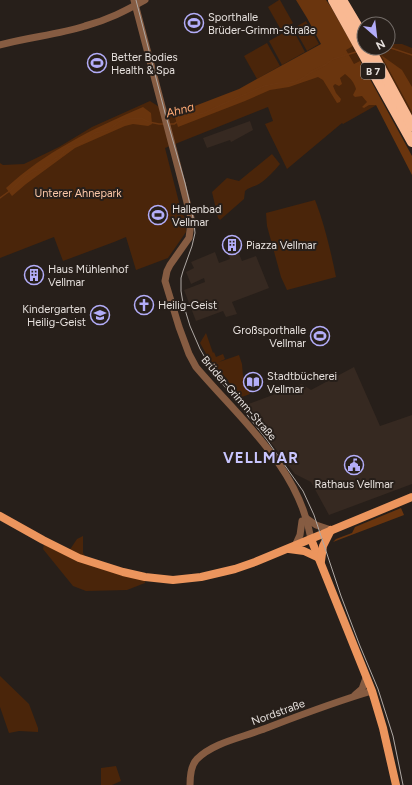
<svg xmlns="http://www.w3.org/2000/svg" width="412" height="785" viewBox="0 0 412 785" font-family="Figtree,sans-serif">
<rect width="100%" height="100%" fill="#271f1a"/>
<!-- built -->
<g fill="#362921">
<polygon points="250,121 253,130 233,141 231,142 230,140 207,148 203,138"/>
<polygon points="237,249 242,261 256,256 269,288 232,302 237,314 226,317 223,311 196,321 184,290 205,282 204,278 191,284 186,272 194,268 191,262 215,252 219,263 230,259 228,253"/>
<polygon points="354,367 380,426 412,415 412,484 329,515 311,482 295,474 243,406 302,384 311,390"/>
</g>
<!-- green -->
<g fill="#4a250a">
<polygon points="279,0 280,0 293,23 281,30 268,7"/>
<polygon points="306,21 319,44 307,51 294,28"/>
<polygon points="292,28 305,52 282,65 269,41"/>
<polygon points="347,35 382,102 343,124 342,123 287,169 265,124 273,121 268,107 165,148 182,214 185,217 186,232 168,258 136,270 126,237 114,242 63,261 54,237 0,258 0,163 3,165 24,164 59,147 92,127 150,101 175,117 240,92"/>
<polygon points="267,43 280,66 257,79 244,56"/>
<polygon points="388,44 402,44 412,48 412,116 374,48 388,48"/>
<path d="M 272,154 L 280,164 C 274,171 267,179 259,184 C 254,187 249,187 245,191 L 244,199 L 220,220 L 218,218 L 212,192 L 227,178 L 239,181 Z"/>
<path d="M 315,200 C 324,223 331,252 336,277 L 287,290 L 281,277 L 267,226 L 266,213 Z"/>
<polygon points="206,333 213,353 214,352 216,357 223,354 225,359 219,362 239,355 242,364 243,376 250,394 239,398 227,386 230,384 224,376 221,378 212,364 200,343"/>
<polygon points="83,536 83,553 86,558 146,575 145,583 127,590 86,591 73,586 43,549 45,539 69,551 77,539"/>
<polygon points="0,676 29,704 38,728 38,732 19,731 9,733 0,707"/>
<polygon points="116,766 121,781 112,785 101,785 101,768"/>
</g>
<!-- forest -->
<g fill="#6a350e">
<path d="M 296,0 L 326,0 L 331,7 L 353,46 L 346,50 L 354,64 L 360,61 L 412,156 L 412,175 L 376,105 L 369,105 L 364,108 L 362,107 L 367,102 L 362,96 L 355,97 L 353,95 L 356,89 C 354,82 351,79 345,74 L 340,78 L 342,84 L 339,86 L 335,84 L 333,86 L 336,93 L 341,99 L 340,102 L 337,103 L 323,80 L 318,77 L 289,87 L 270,90 L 245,101 L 178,127 L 174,114 L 239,89 L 255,80 L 321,44 L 307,18 Z"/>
<polygon points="381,55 402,70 412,87 412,112"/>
<path d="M 143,107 L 151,113 L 152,124 L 148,126 L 133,124 L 125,126 L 75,148 L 26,184 L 12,196 L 6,188 C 45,152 94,128 143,107 Z"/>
<polygon points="401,508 404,515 333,542 336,539 352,533 355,527"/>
</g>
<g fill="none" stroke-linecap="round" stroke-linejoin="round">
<!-- stream -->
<g stroke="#6b3610" stroke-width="1.5">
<polyline points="388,47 412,55"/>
<polyline points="170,124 174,124 185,117 204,113 223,104 264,86 279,83 287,83 296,82 303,78 311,72 325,65 333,59 356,52"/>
<polyline points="0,198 11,190 26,175 33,171 42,169 55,159 61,156 66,149 68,147 82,143 95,133 109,130 120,121 126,119 141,118 149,122 159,124 164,124"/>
</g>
<!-- minor -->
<g stroke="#865c42" stroke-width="7">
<path d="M 134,0 L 175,156 L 191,218 L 191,223 L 189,238 L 170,265 L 167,271 L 165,281 L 179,327 L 189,354 L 196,367 C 240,419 299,467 311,539"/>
<path d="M 0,45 C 28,37 57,35 85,26 C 108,20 125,11 145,0"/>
<polyline points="306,518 316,525 331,530"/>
<polyline points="295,546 300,535 302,521"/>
<polyline points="355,695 362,689 366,678"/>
<path d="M 190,785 C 190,777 191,765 197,759 C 213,743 240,738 261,730 C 298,716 334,702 372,691"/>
</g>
<!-- major -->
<g stroke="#ec955d" stroke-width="8">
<polyline points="0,516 43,540 79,558 123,572 145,577 173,580 201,577 235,569 255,562 412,497"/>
<polyline points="311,539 372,691 383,728 396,785"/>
<polyline points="289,549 304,551 319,558"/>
<polyline points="321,561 323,546 331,530"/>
</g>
<!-- highway -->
<g stroke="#f9b993" stroke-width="10">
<polyline points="333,0 412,142"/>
<polyline points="342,0 364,37"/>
<polyline points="370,48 412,126"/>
</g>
<!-- tram -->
<polyline stroke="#afa9a5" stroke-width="1" points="136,0 165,113 185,183 194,222 195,233 192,246 183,271 181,278 181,291 183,303 190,326 200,349 214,373 267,440 303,491 314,515 341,596 360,646 378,689 393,736 403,785"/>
</g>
<!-- icons -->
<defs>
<g id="stadium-ring" transform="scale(1)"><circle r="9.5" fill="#271f1a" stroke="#b3adf9" stroke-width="1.5"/><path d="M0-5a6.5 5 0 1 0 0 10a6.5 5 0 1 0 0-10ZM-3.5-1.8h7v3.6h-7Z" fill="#b3adf9"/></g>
<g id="building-ring" transform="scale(1)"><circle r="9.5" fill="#271f1a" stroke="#b3adf9" stroke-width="1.5"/><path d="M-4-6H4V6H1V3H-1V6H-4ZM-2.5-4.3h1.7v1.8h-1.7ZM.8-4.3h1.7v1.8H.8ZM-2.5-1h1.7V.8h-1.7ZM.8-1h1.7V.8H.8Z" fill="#b3adf9"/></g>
<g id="church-ring" transform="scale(1)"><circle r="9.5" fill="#271f1a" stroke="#b3adf9" stroke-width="1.5"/><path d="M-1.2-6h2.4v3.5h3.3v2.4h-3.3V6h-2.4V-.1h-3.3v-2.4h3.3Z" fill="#b3adf9"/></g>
<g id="school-ring" transform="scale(1)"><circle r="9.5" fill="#271f1a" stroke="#b3adf9" stroke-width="1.5"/><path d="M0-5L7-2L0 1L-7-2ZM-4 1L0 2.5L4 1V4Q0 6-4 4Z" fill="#b3adf9"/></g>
<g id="library-ring" transform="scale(1)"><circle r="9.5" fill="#271f1a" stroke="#b3adf9" stroke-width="1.5"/><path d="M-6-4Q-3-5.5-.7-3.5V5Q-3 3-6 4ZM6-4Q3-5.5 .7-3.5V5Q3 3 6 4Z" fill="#b3adf9"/></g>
<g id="civic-ring" transform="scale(1)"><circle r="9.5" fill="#271f1a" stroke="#b3adf9" stroke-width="1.5"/><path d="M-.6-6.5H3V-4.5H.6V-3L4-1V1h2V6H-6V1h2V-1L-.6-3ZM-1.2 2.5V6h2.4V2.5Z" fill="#b3adf9"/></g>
</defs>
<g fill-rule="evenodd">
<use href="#stadium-ring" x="194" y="23"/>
<use href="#stadium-ring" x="97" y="63"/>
<use href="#stadium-ring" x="158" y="215"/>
<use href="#building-ring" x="232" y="245"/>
<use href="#building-ring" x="34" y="275"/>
<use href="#church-ring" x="144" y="305"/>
<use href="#school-ring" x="100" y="315"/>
<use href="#stadium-ring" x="320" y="336"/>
<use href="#library-ring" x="253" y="382"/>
<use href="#civic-ring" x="354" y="465"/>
</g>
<g text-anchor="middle" stroke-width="4" stroke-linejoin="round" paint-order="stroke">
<!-- shield labels -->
<rect fill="#271f1a" stroke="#ada6a2" stroke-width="1" x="361" y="63" width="24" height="16" rx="3"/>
<g font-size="10" font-weight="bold" fill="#e6e0dd">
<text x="373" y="75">B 7</text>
</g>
<!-- poi labels -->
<g font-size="11" fill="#e6e0dd" stroke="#271f1a" text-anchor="start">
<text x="208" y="21">Sporthalle<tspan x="208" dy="13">Brüder-Grimm-Straße</tspan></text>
<text x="111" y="61">Better Bodies<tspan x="111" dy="13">Health &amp; Spa</tspan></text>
<text x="172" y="213">Hallenbad<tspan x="172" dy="13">Vellmar</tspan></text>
<text x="246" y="249">Piazza Vellmar</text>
<text x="48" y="273">Haus Mühlenhof<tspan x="48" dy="13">Vellmar</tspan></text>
<text x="158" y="309">Heilig-Geist</text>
<text x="86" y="313" text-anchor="end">Kindergarten<tspan x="86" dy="13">Heilig-Geist</tspan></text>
<text x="306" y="334" text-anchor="end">Großsporthalle<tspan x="306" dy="13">Vellmar</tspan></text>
<text x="267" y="380">Stadtbücherei<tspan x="267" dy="13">Vellmar</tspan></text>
<text x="354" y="488" text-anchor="middle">Rathaus Vellmar</text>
</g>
<!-- park labels -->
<g font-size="11" fill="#fac6a7" stroke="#271f1a">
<text x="78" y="197">Unterer Ahnepark</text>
</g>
<!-- street labels -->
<g font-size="11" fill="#e6e0dd" stroke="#271f1a">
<text transform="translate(239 398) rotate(49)" y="4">Brüder-Grimm-Straße</text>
<text transform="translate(278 712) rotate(-20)" y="4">Nordstraße</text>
</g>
<!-- water labels -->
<g font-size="12" font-style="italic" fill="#fda975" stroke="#271f1a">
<text transform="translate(180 110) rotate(-15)" y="4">Ahna</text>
</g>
<!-- district labels -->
<g font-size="15" font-weight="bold" letter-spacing="1" fill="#c8c5fe" stroke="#271f1a">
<text x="261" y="463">VELLMAR</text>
</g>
</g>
<!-- north arrow -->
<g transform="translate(376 36) rotate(152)"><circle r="19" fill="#271f1a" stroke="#736c68"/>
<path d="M0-3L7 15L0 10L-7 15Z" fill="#b3adf9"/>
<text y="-6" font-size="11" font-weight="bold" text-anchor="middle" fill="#e6e0dd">N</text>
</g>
</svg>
